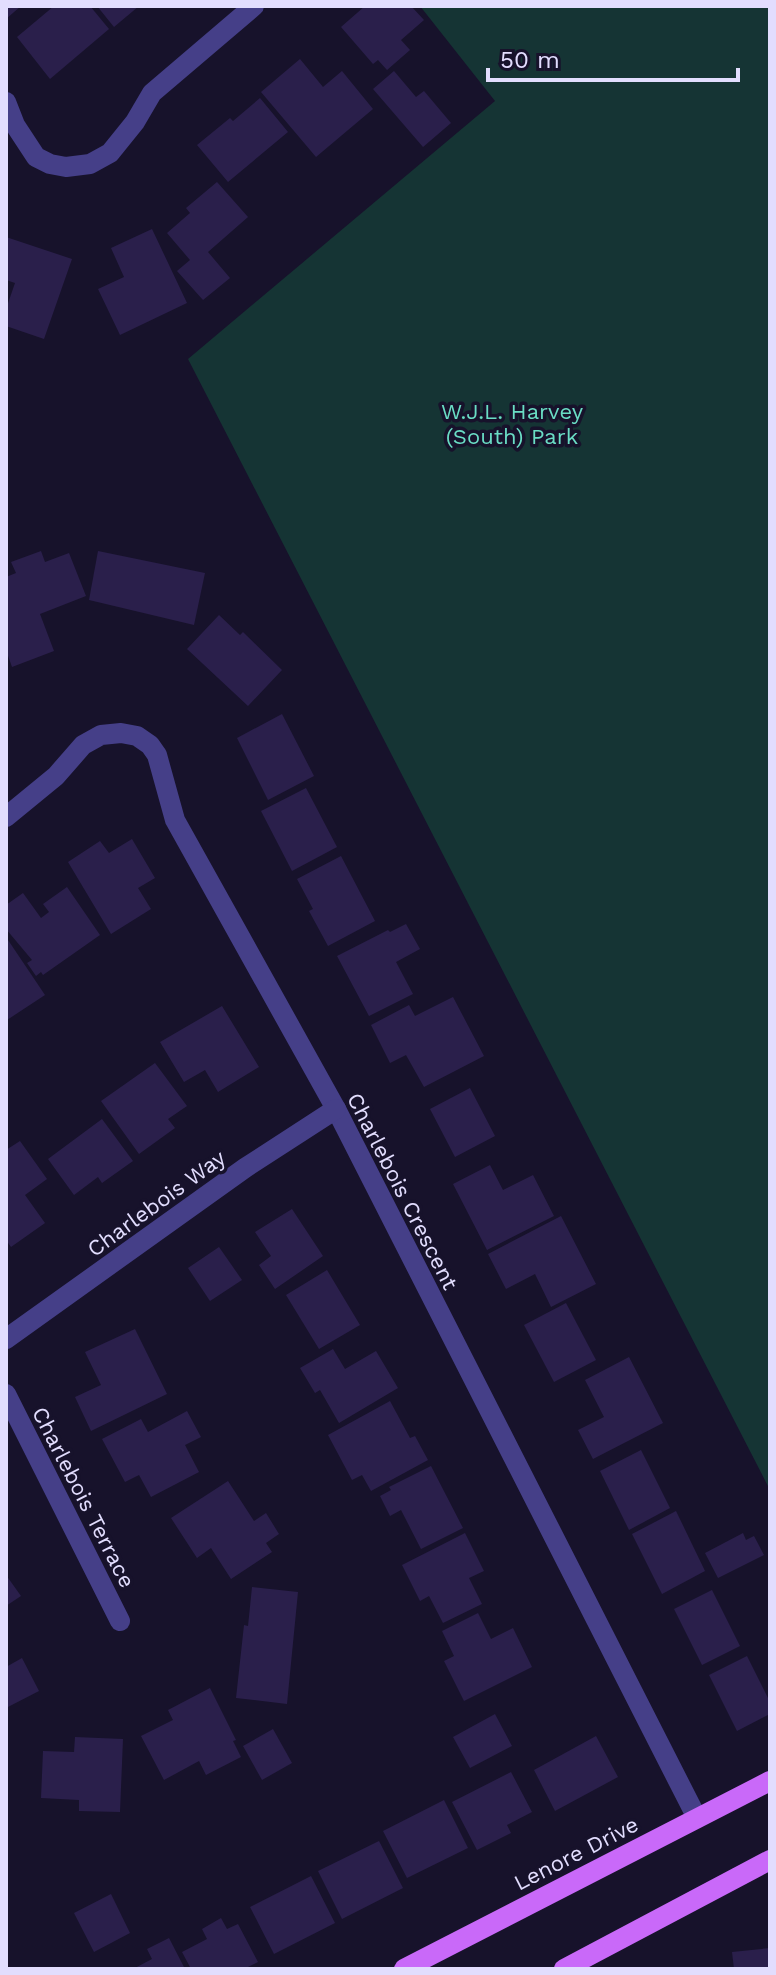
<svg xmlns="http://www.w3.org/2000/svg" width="776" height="1975" viewBox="0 0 776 1975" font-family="'Work Sans',sans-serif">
<rect width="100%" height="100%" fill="#17122b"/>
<!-- green -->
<polygon fill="#153434" points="420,6 770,6 770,1490 188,359 495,101"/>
<!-- building -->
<g fill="#2a1f4b">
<polygon points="6,6 21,6 6,19"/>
<polygon points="54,6 90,6 109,29 50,79 17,37"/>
<polygon points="97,6 139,6 114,27"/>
<polygon points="365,6 411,6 424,20 401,40 410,50 387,70 378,60 373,64 341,27"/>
<polygon points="300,59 323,87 342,71 373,109 316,157 261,92"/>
<polygon points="394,71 416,97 424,91 451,123 423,147 373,89"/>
<polygon points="260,98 288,132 228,182 197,145 230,118 233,121"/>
<polygon points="217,182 248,217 208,252 230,278 203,300 177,271 190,260 167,233 190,213 186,208"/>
<polygon points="152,229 187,303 120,335 98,289 124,277 111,248"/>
<polygon points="6,237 72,259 44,339 6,326 6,309 15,283 6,280"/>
<polygon points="41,551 45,562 69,553 86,596 40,614 54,651 12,667 6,650 6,577 16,573 11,562"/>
<polygon points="98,551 205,573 194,625 89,600"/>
<polygon points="219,615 240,635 243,632 282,670 248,706 187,649"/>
<polygon points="282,714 314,776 268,800 237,738"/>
<polygon points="306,788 337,847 292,871 261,811"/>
<polygon points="132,839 155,878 138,888 151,909 111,934 68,862 100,841 109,853"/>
<polygon points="341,856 375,921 328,946 309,911 313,909 297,879"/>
<polygon points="67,887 100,935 43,975 41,972 36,976 27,963 32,960 6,929 6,905 23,893 41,918 49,912 43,904"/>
<polygon points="406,924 420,949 396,962 413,994 369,1016 337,956 388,930 390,932"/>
<polygon points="6,937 45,995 7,1020 6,1018"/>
<polygon points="453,997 484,1056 424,1087 406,1055 390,1063 371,1025 409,1005 415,1016"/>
<polygon points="222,1006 259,1067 218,1092 205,1070 184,1082 160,1042"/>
<polygon points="155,1063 187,1106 168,1119 175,1128 139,1154 101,1101"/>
<polygon points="470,1088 495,1136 455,1157 430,1109"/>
<polygon points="102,1119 133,1161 102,1183 98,1177 74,1195 48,1159"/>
<polygon points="20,1141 47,1179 25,1195 45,1223 11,1247 6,1240 6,1150"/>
<polygon points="490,1165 503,1190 533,1175 554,1216 487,1250 453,1184"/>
<polygon points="292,1209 323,1256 275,1289 259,1265 271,1256 255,1232"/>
<polygon points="561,1216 596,1284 551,1307 535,1274 506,1289 488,1254"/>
<polygon points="219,1247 242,1280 210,1301 188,1268"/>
<polygon points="327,1270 360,1325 319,1349 286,1295"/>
<polygon points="566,1303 596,1360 554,1382 524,1325"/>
<polygon points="135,1329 167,1394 91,1431 75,1397 101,1385 85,1352"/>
<polygon points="333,1349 345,1369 376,1351 398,1388 339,1423 320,1390 315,1393 300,1368"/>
<polygon points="629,1357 663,1423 593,1459 578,1430 604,1417 585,1380"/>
<polygon points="390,1401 410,1438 415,1436 428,1460 371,1491 362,1475 352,1480 328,1435"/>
<polygon points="187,1411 201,1437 185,1445 199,1472 151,1497 139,1475 125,1482 102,1439 141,1419 148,1432"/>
<polygon points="641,1450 670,1508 629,1530 600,1471"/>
<polygon points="431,1466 463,1528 421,1549 401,1510 390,1516 380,1496 391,1490 389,1487"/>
<polygon points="228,1481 254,1521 266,1513 279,1534 266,1543 272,1552 231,1579 211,1548 197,1558 171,1518"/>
<polygon points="676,1511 705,1571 662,1594 632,1534"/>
<polygon points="465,1533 484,1571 469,1578 482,1604 443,1623 429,1596 420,1601 402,1565"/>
<polygon points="743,1533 746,1540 754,1536 764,1555 718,1578 705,1553"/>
<polygon points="6,1575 21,1596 6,1606"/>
<polygon points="252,1587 298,1592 287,1704 236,1698 244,1625 248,1626"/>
<polygon points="712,1590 740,1646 702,1665 674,1609"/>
<polygon points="478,1613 491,1639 513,1628 532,1667 464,1701 444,1661 454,1656 442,1631"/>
<polygon points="747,1656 770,1702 770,1714 737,1731 709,1675"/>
<polygon points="22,1658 39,1691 6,1708 6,1667"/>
<polygon points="210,1688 236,1740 233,1741 241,1757 206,1775 199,1761 164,1780 141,1736 173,1720 168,1710"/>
<polygon points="495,1714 512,1746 470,1768 453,1737"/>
<polygon points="273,1729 292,1763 262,1780 243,1746"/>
<polygon points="596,1736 618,1777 555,1811 534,1770"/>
<polygon points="75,1737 123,1739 120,1812 79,1811 79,1800 41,1798 43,1751 74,1752"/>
<polygon points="511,1772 532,1812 507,1825 511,1833 477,1850 452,1802"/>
<polygon points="444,1800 468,1848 407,1878 383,1831"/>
<polygon points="379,1841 403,1888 342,1919 318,1871"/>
<polygon points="311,1876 335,1923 274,1954 250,1907"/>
<polygon points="111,1894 130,1933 94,1952 74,1913"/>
<polygon points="221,1918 227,1929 238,1924 258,1962 244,1969 191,1969 182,1952 207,1939 202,1929"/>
<polygon points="169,1938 185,1969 133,1969 152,1959 147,1949"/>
<polygon points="770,1948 770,1969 734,1969 732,1952"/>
</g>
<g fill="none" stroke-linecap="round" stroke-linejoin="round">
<!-- minor -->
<g stroke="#453f88" stroke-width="20">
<polyline points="6,102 15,125 36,157 50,164 66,167 90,164 110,153 135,122 152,93 254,6"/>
<polyline points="6,817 56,776 83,745 101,735 121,733 137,736 150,745 157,755 175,820 336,1109 697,1818"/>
<polyline points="6,1339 245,1168 336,1109"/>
<polyline points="6,1394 120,1621"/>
</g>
<!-- major -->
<g stroke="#c969f9" stroke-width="20">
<polyline points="404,1969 770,1781"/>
<polyline points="564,1969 770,1860"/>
</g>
</g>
<g text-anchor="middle" stroke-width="7" stroke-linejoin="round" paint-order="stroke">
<!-- park labels -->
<g font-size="22" fill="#6addc5" stroke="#17122b">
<text x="512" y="419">W.J.L. Harvey<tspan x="512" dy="25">(South) Park</tspan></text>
</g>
<!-- street labels -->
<g font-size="22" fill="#e2ddfe" stroke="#17122b">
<text transform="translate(403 1191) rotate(63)" y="8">Charlebois Crescent</text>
<text transform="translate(156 1203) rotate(-36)" y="8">Charlebois Way</text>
<text transform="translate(84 1497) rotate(63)" y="8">Charlebois Terrace</text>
<text transform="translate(576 1853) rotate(-27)" y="8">Lenore Drive</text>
</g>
</g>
<!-- border -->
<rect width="776" height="1975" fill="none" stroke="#e2ddfe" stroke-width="16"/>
<!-- scale -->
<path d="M488 68v12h250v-12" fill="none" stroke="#e2ddfe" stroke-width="4"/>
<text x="500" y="68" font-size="24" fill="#e2ddfe" stroke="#17122b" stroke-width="6" paint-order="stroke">50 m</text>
</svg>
